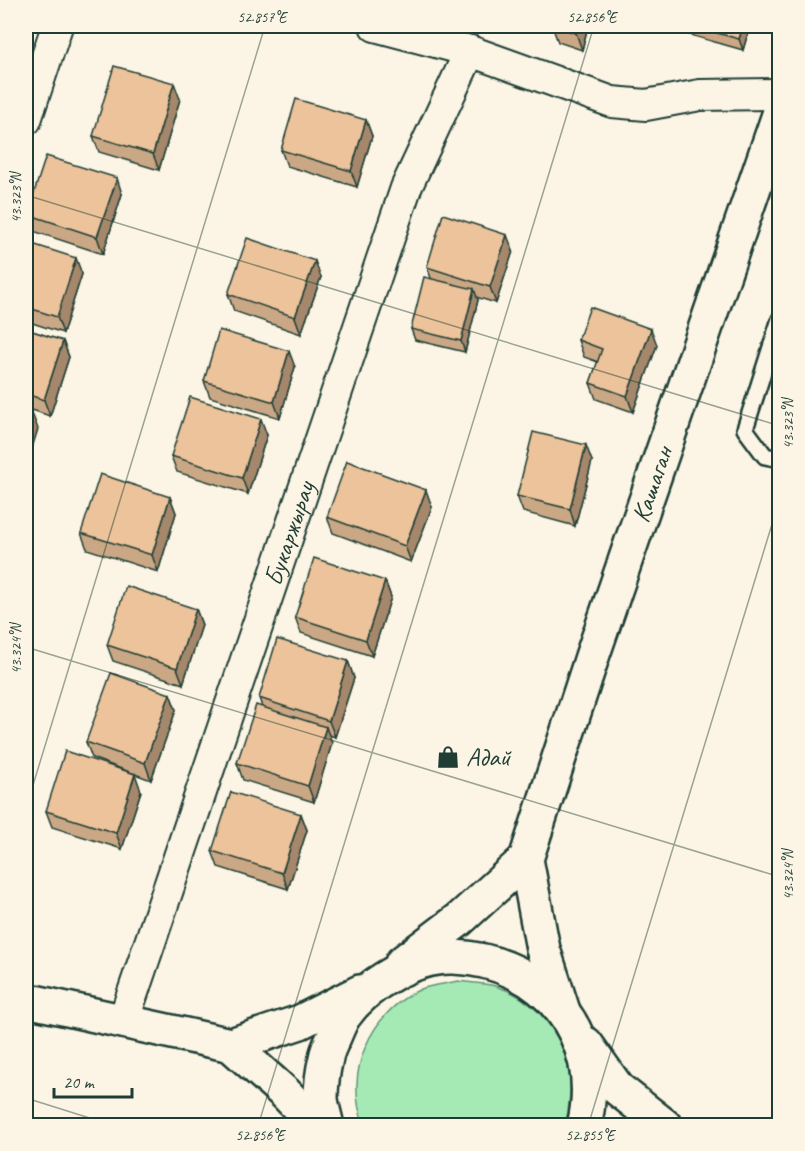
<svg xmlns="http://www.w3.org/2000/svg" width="805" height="1151" viewBox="0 0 805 1151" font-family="Caveat,sans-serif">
<rect width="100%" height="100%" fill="#fcf5e5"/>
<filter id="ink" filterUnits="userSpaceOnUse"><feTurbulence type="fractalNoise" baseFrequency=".0167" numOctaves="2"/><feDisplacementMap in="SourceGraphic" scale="12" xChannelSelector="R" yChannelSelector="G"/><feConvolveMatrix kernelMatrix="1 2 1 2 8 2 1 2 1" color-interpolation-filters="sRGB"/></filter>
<g filter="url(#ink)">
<!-- green -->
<path fill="#a5e9b5" stroke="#629374" stroke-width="1.5" d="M 458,981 C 470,983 483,983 495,986 C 544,1000 577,1053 569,1103 C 568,1111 568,1119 564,1125 L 364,1125 C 343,1074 370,1012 421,989 C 432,985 446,984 458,981 Z"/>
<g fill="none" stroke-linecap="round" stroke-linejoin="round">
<!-- service casing -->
<g stroke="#1f3d34" stroke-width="20">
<polyline id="service" points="780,319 745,429 765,456 780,459"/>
</g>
<!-- minor casing -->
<g stroke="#1f3d34" stroke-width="34">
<g id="minor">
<polyline points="375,26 470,51 612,102 646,105 700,95 780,94"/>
<polyline points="26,120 57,26"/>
<path id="s1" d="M 123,1022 L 406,188 L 470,51"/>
</g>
</g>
<!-- tertiary casing -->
<g stroke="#1f3d34" stroke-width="38">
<g id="tertiary">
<polyline points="402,963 460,919 526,859"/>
<polyline points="26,1000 231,1045 286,1094 317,1126"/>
<path id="s2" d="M 563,1011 L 543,949 L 526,859 L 593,654 L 780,112"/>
<polyline points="586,1044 618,1089 665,1126"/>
<polyline points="231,1045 300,1022 360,992"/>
<path d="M 327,1126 C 325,1117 322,1107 321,1099 C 321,1086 323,1070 326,1058 C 327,1051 331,1043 334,1037 C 337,1030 340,1022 344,1016 C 367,984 413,956 453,957 C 544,960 606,1037 584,1126"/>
</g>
</g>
<!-- service -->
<use href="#service" stroke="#fcf5e5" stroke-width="15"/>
<!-- minor -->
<use href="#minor" stroke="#fcf5e5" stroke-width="30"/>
<!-- tertiary -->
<use href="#tertiary" stroke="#fcf5e5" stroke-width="33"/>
</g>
<!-- wall -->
<g fill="#cba885" stroke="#1f3d34" stroke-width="1.5">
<polygon points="552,26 588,26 582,50 558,42"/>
<polygon points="674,26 750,26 743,50 676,31"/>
<polygon points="180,99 159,170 99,152 93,136"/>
<polygon points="366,120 372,136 357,187 287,166 281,150"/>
<polygon points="122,194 103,254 33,231 27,214"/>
<polygon points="26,242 82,274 63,333 26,321"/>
<polygon points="513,251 496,303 476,297 478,300 465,352 415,340 411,329 431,278 427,267"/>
<polygon points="321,277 301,334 234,311 228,294"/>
<polygon points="26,329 63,341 69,357 50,416 26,408"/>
<polygon points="578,340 657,345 633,412 596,399 590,383 598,362 584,357"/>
<polygon points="295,367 280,418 210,397 204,381"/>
<polygon points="267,435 248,494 177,472 171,456"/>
<polygon points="592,461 575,526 523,512 517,496"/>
<polygon points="170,497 176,513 158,572 87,549 81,533"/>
<polygon points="432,507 411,562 333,533 327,517"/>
<polygon points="385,581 391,597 372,656 301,633 295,617"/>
<polygon points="196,609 202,625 183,684 113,661 107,645"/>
<polygon points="348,661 354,678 335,737 329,735 332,743 314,802 243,780 237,763 262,707 259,698"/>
<polygon points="170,694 176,710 151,780 92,758 86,742"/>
<polygon points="141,791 122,849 52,827 46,811"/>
<polygon points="301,814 307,830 288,889 218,867 212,851"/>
</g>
<!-- shaded-wall -->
<g fill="#a5886c" stroke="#1f3d34" stroke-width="1.5">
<polygon points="578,26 588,26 582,50 576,33"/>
<polygon points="743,26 750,26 743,50 739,39"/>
<polygon points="174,83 180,99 159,170 153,154"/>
<polygon points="366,120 372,136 357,187 351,171"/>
<polygon points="117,178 122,194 103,254 97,237"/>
<polygon points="507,235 513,251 496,303 490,287"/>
<polygon points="76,258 82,274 63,333 57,317"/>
<polygon points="315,261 321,277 301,334 295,317"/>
<polygon points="474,289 478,300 465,352 461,341"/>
<polygon points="651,329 657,345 633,412 627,396"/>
<polygon points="63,341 69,357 50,416 44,400"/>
<polygon points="289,351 295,367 280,418 274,402"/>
<polygon points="32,413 38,429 26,467 26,432"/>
<polygon points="261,419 267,435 248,494 242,478"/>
<polygon points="586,445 592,461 575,526 570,509"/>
<polygon points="426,490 432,507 411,562 405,546"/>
<polygon points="170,497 176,513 158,572 152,555"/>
<polygon points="385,581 391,597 372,656 366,640"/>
<polygon points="196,609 202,625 183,684 177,668"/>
<polygon points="348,661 354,678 335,737 329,721"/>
<polygon points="170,694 176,710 151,780 145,763"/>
<polygon points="326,727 332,743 314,802 308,786"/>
<polygon points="135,774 141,791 122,849 116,833"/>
<polygon points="301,814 307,830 288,889 282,873"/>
</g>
<!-- building -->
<g fill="#ecc39b" stroke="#1f3d34" stroke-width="1.5">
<polygon points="552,26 578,26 576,33"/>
<polygon points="692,26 743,26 739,39"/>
<polygon points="114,66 174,83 153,154 93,136"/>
<polygon points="296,99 366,120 351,171 281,150"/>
<polygon points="46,156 117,178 97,237 27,214"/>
<polygon points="443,214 507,235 490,287 427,267"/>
<polygon points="247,238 315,261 295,317 228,294"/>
<polygon points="26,242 76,258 57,317 26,307"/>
<polygon points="424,277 474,289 461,341 411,329"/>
<polygon points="590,307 651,329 627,396 590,383 602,349 578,340"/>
<polygon points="26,329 63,341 44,400 26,394"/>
<polygon points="219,330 289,351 274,402 204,381"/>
<polygon points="190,397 261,419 242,478 171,456"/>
<polygon points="26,411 32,413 26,432"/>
<polygon points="533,432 586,445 570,509 517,496"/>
<polygon points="347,461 426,490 405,546 327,517"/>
<polygon points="100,474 170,497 152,555 81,533"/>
<polygon points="314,558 385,581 366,640 295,617"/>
<polygon points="126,586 196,609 177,668 107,645"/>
<polygon points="277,639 348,661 329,721 259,698"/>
<polygon points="111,673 170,694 145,763 86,742"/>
<polygon points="256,705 326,727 308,786 237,763"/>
<polygon points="65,751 135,774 116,833 46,811"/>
<polygon points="231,792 301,814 282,873 212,851"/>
</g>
</g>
<!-- ticks -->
<path fill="none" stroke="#1f3d34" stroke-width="1.5" stroke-opacity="0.45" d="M 26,195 L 780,426M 26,647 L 780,877M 26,808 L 265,26M 26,1098 L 115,1126M 258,1126 L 594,26M 588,1126 L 780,498"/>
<!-- icons -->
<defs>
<g id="shop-bare" transform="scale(1.8)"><path d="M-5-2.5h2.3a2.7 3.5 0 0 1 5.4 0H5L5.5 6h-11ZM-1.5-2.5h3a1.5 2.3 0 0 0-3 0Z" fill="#1f3d34" stroke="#fcf5e5" stroke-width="2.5" paint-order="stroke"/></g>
</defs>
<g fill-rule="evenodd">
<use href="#shop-bare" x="448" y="757"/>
</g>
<g text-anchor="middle" stroke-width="5" stroke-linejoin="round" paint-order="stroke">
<!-- street labels -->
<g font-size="26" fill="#1f3d34" stroke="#fcf5e5">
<text dy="9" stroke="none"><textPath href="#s2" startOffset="552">Кашаган</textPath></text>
<text dy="9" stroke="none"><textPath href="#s1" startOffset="516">Букаржырау</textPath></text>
</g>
<!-- poi labels -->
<g font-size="26" fill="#1f3d34" stroke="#fcf5e5" text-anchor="start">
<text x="466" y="766">Адай</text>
</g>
</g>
<!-- margin -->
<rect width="805" height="1151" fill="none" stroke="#fcf5e5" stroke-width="66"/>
<!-- scale -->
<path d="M54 1088v9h78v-9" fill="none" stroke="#1f3d34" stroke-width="3"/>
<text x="63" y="1088" font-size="18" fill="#1f3d34" stroke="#fcf5e5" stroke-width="4.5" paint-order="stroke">20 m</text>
<rect x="33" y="33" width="739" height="1085" fill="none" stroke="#1f3d34" stroke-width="2"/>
<g font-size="15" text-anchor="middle" fill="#1f3d34">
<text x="262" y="22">52.857°E</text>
<text x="592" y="22">52.856°E</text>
<text transform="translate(16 198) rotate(-90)" y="5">43.323°N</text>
<text transform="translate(788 424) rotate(-90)" y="5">43.323°N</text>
<text transform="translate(16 649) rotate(-90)" y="5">43.324°N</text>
<text transform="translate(788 875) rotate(-90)" y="5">43.324°N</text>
<text x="260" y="1140">52.856°E</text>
<text x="590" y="1140">52.855°E</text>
</g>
</svg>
